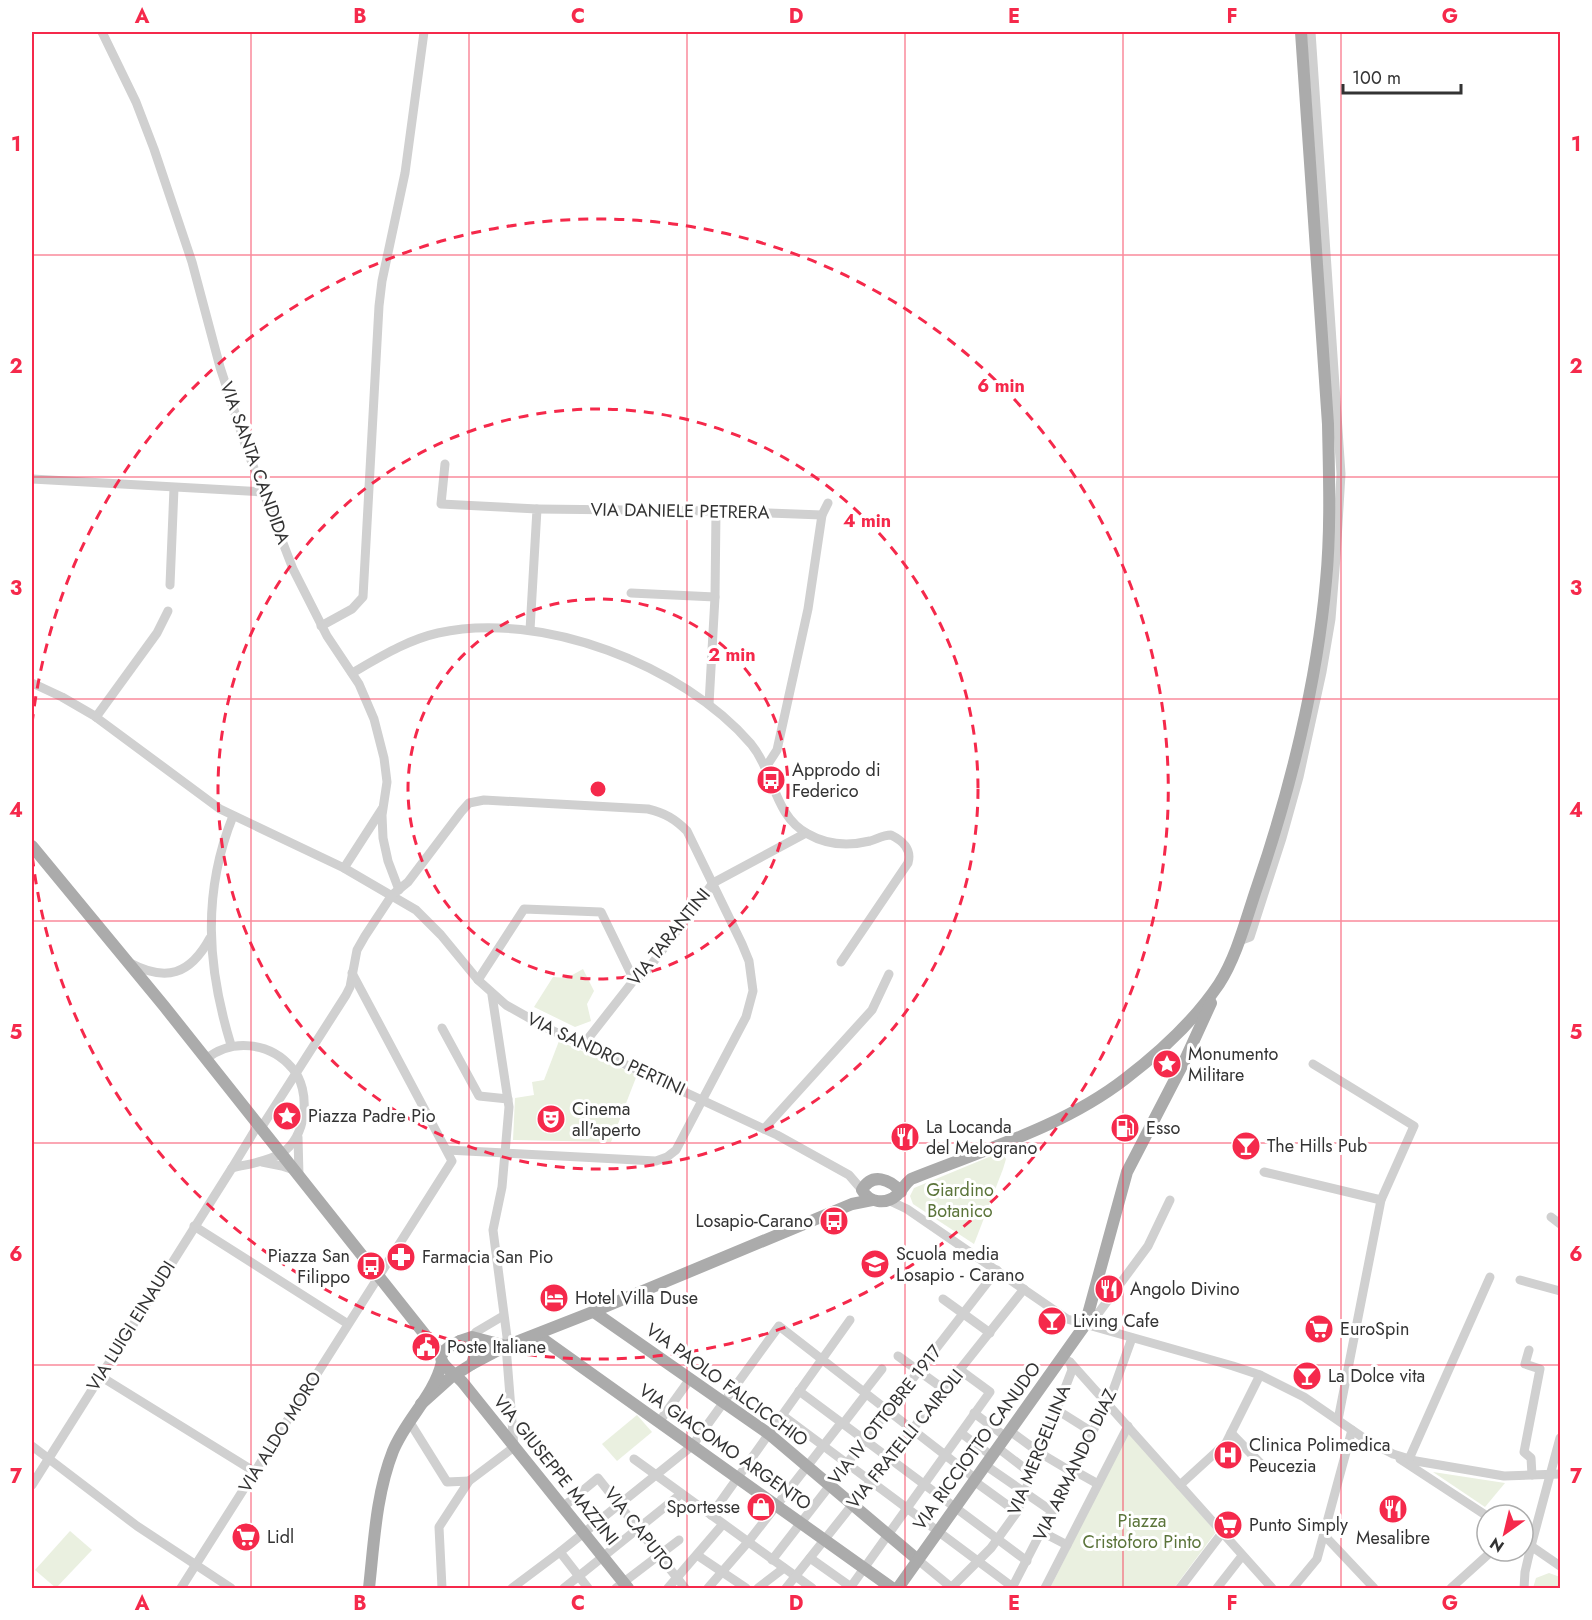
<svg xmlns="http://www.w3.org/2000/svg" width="1592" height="1620" viewBox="0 0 1592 1620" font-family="Jost,sans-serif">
<rect width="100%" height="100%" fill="#fff"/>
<!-- green -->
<g fill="#eaf0e0">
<polygon points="583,969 594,991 587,1004 591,1021 575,1027 534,1007 553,977 567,978"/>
<polygon points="559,1041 637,1075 611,1142 513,1140 515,1098 534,1095 532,1082 544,1080"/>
<polygon points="1001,1152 1006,1159 1003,1169 974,1244 913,1204 910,1196 914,1188"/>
<polygon points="637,1415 652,1432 617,1461 602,1444"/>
<polygon points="1128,1432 1216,1532 1174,1588 1050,1588"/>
<polygon points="1433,1472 1505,1483 1485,1507"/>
<polygon points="70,1531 92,1550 56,1588 35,1570"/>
<polygon points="1549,1573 1560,1577 1560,1588 1533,1588 1536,1578"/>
</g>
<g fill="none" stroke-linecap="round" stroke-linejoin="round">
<!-- minor -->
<g stroke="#d0d0d0" stroke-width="9">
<polyline points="102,32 136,102 154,149 192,262 220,367 247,450 293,569 327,636 359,684 374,719 384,758 387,782 382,815 383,838 388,861 399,890"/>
<polyline points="445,464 441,504 537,509 530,630"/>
<polyline points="32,479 264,492"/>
<polyline points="537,509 716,511 822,515"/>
<polyline points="170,585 174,488"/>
<polyline points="631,593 715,597"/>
<polyline points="321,626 352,609 363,597 379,306 382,281 405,173 424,32"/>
<path d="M 352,673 C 380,657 407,640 438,633 C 541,610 683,665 751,744 C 774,772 774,816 808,834 C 827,845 849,846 870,841 C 877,839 883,835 891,835 C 903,841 912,849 908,863 L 841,962"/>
<polyline points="32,683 62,697 93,715 220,809 344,868 416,910 441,935 478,980 506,1005 547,1028 777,1135 849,1175 862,1190"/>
<polyline points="709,704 715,597 716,511"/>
<polyline points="96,717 157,633 168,611"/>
<polyline points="766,767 777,750 808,609 822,515 828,503"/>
<polyline points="344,868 382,809"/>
<polyline points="1239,941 1250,937 1282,838 1299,777 1322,672 1331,619 1336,557 1341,474 1311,32"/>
<path d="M 130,963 C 166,982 190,975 210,938"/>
<polyline points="478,980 524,909 601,912 634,980"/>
<polyline points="442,1028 479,1096 508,1099"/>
<path d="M 231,1045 C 207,967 202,893 233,816"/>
<polyline points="583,1045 634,980 645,973 713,883 806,833"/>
<path d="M 206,1059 C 232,1038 270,1042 292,1068 C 312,1090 307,1139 280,1154 C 266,1162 248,1164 232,1168 L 258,1125"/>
<polyline points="1313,1064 1414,1126 1381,1200 1338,1420"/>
<path d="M 261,1128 L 346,995 L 350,987 L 357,950 L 365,936 L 392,895 L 408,882 L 461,812 L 469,803 L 484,800 L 648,809 C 665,813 675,819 687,831 L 742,944 L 749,961 L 753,991 L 746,1017 L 676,1150 L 667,1157 L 656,1161 L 447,1150"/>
<polyline points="764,1129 872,1010 889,974"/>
<polyline points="298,1137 299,1176"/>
<polyline points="262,1162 282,1166 294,1170"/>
<polyline points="1264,1172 1381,1200"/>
<polyline points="890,1201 907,1209 1067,1319 1233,1366 1260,1375 1304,1397 1368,1441 1393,1454 1416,1461 1504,1476 1560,1474"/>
<polyline points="1551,1217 1560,1224"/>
<polyline points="194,1226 348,1324"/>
<polyline points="1520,1280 1560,1291"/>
<polyline points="943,1299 990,1333"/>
<polyline points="1086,1322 1097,1315 1148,1246 1170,1200"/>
<polyline points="472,1337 476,1332 503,1316"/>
<polyline points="1529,1350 1525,1364 1540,1369 1524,1452 1531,1458 1532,1475"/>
<polyline points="898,1356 945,1390"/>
<polyline points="1062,1358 1070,1362 1272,1588"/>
<polyline points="100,1376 255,1472"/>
<polyline points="799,1391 1027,1561"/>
<polyline points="864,1392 882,1369"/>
<polyline points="1057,1410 1092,1432"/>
<polyline points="974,1413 1006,1437"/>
<polyline points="782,1415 1014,1588"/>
<polyline points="409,1421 447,1482 469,1481"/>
<polyline points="659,1422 690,1379"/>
<polyline points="843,1424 866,1394"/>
<polyline points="1010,1431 1040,1453 1072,1472"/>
<polyline points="961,1433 992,1456"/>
<polyline points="1231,1433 1262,1465"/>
<polyline points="32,1446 137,1526 231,1588"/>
<polyline points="998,1448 1032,1474"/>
<polyline points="634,1459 812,1588"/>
<polyline points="1400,1459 1487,1516"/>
<polyline points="1409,1459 1490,1277"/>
<polyline points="985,1465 1053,1512"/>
<polyline points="1073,1470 1098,1484"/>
<polyline points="974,1481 1017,1512"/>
<polyline points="32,1485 232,1168"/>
<polyline points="1180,1485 1226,1443 1260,1375"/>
<polyline points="563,1507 598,1478 685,1588"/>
<polyline points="711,1515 850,1320"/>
<polyline points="1042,1532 1067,1545"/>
<polyline points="1324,1535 1374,1588"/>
<polyline points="1523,1540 1531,1546 1560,1438"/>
<polyline points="560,1552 588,1588"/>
<polyline points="697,1555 746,1588"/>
<polyline points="810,1558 851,1587"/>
<polyline points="772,1560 997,1270"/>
<polyline points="918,1560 952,1588"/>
<polyline points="181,1588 452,1161 352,973"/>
<polyline points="442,1588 439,1527 469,1481 514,1447 506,1346 507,1337 493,1230 502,1187 509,1107 492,995"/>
<polyline points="512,1588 560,1552 692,1446 779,1326 976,1479"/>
<polyline points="564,1588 681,1494"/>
<polyline points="616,1588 679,1540"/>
<polyline points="668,1588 723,1524"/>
<polyline points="708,1588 748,1542 841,1423"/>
<polyline points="758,1588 784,1568"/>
<polyline points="786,1588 1024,1289"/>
<polyline points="850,1588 990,1392 960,1370"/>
<polyline points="951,1588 991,1548 1017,1512 1072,1370 1070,1362"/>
<polyline points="1012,1588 1111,1396 1132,1338"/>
<polyline points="1045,1588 1128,1426"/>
<polyline points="1180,1588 1222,1533"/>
<polyline points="1217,1588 1242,1556"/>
<polyline points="1293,1588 1317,1559 1352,1430"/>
<polyline points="1451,1588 1492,1551"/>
<polyline points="1524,1588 1525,1572 1531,1546 1560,1566"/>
</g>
<!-- major -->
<g stroke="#ababab" stroke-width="12">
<polyline points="32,846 164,1006 438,1351 443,1353"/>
<path d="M 901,1192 C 890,1179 872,1172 862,1190 C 869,1203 886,1205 897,1195 C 902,1190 905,1184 911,1179 C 983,1150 1063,1127 1125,1079 C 1159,1053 1195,1020 1219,984 C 1237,956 1246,919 1257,887 C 1290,791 1317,682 1326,581 C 1331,529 1329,476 1328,424 L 1301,32"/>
<polyline points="594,1312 769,1434 918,1560"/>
<polyline points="537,1335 892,1588"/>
<polyline points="460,1341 472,1337 506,1346"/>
<polyline points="472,1364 506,1346 590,1313 852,1204 872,1200"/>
<path d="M 421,1404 L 450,1378 L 472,1364 L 475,1354 L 470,1345 L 460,1341 C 422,1358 451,1368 464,1384 L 628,1588"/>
<path d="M 369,1588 C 374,1543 376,1494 393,1451 C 406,1419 434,1396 442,1362"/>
<polyline points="898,1588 1085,1325 1127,1172 1184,1062 1211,1003"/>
</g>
</g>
<!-- grid -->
<path fill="none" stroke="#f5294b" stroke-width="1.5" stroke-opacity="0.55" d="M 251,32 L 251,1588M 469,32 L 469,1588M 687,32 L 687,1588M 905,32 L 905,1588M 1123,32 L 1123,1588M 1341,32 L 1341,1588M 32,255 L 1560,255M 32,477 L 1560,477M 32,699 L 1560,699M 32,921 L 1560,921M 32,1143 L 1560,1143M 32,1365 L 1560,1365"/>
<!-- distance rings -->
<g fill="none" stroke="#f5294b" stroke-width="3" stroke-dasharray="10 8">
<circle cx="598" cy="789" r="190"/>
<circle cx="598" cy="789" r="380"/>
<path d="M32 724A570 570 0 1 1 32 854"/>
</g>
<!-- icons -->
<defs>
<g id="bus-disc" transform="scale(1.5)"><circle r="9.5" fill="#f5294b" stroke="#fff"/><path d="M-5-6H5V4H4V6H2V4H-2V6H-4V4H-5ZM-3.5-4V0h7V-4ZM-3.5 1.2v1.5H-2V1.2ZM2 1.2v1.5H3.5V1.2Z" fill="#fff"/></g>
<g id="sight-disc" transform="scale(1.5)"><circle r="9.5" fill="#f5294b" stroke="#fff"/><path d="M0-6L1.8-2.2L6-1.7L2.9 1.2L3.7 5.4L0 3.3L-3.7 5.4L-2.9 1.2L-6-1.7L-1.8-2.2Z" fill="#fff"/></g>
<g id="theatre-disc" transform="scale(1.5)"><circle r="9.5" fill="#f5294b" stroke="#fff"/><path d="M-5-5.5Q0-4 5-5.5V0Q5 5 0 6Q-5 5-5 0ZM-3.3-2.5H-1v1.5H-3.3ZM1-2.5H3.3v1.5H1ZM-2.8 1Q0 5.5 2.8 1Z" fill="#fff"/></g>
<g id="fuel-disc" transform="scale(1.5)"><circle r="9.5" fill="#f5294b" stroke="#fff"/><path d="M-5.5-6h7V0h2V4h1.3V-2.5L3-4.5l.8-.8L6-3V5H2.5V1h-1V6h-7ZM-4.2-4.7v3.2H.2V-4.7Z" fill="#fff"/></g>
<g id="restaurant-disc" transform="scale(1.5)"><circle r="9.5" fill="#f5294b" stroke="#fff"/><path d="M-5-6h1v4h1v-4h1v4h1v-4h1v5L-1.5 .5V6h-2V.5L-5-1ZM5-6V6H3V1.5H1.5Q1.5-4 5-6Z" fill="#fff"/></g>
<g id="bar-disc" transform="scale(1.5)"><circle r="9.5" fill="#f5294b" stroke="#fff"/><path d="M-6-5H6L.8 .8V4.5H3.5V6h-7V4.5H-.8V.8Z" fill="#fff"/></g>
<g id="pharmacy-disc" transform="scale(1.5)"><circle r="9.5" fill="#f5294b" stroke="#fff"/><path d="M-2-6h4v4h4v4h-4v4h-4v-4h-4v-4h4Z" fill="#fff"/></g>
<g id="school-disc" transform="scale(1.5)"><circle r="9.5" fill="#f5294b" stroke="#fff"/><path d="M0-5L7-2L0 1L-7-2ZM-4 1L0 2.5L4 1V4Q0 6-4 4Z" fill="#fff"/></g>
<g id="hotel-disc" transform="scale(1.5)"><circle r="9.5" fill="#f5294b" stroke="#fff"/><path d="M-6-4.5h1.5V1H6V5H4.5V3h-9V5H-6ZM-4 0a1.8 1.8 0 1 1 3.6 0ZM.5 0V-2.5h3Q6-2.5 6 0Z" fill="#fff"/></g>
<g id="supermarket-disc" transform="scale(1.5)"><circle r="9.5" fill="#f5294b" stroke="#fff"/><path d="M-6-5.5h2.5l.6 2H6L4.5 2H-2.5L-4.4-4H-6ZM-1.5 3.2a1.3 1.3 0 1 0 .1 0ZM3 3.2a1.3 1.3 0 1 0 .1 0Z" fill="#fff"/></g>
<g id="civic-disc" transform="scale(1.5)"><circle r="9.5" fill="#f5294b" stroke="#fff"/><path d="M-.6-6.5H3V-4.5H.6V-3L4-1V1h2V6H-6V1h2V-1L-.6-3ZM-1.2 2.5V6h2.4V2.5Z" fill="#fff"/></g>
<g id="hospital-disc" transform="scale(1.5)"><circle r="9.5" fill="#f5294b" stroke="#fff"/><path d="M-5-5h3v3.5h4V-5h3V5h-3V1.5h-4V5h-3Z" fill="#fff"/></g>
<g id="shop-disc" transform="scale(1.5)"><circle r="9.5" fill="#f5294b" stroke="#fff"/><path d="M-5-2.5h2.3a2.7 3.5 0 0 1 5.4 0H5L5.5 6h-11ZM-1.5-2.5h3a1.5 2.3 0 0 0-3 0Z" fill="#fff"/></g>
</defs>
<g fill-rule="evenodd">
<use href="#bus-disc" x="771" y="780"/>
<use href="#sight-disc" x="1167" y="1064"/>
<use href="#sight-disc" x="287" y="1116"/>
<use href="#theatre-disc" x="551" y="1119"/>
<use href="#fuel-disc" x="1125" y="1128"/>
<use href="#restaurant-disc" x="905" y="1137"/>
<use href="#bar-disc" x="1246" y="1146"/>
<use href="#bus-disc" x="834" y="1221"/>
<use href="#pharmacy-disc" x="401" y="1257"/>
<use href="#school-disc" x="875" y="1264"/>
<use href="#bus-disc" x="371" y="1266"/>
<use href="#restaurant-disc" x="1109" y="1289"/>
<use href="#hotel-disc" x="554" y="1298"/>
<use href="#bar-disc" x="1052" y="1321"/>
<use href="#supermarket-disc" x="1319" y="1329"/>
<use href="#civic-disc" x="426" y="1347"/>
<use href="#bar-disc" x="1307" y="1376"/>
<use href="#hospital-disc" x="1228" y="1455"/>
<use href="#shop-disc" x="761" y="1507"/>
<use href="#restaurant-disc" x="1393" y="1509"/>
<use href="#supermarket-disc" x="1228" y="1525"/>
<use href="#supermarket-disc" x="246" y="1537"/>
</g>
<g text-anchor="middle" stroke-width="6" stroke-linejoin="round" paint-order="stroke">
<!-- street labels -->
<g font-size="18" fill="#333" stroke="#fff">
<text transform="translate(255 463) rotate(70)" y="6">VIA SANTA CANDIDA</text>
<text transform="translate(680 511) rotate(1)" y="6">VIA DANIELE PETRERA</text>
<text transform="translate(669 937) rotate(-51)" y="6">VIA TARANTINI</text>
<text transform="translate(606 1054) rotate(25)" y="6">VIA SANDRO PERTINI</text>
<text transform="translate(131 1326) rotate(-58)" y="6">VIA LUIGI EINAUDI</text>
<text transform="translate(727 1385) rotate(36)" y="6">VIA PAOLO FALCICCHIO</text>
<text transform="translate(885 1415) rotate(-52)" y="6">VIA IV OTTOBRE 1917</text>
<text transform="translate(280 1432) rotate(-58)" y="6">VIA ALDO MORO</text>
<text transform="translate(905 1439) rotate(-51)" y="6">VIA FRATELLI CAIROLI</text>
<text transform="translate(977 1446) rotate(-54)" y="6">VIA RICCIOTTO CANUDO</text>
<text transform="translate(725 1447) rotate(35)" y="6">VIA GIACOMO ARGENTO</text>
<text transform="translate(1039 1450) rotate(-68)" y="6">VIA MERGELLINA</text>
<text transform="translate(1075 1465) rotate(-64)" y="6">VIA ARMANDO DIAZ</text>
<text transform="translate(556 1470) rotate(51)" y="6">VIA GIUSEPPE MAZZINI</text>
<text transform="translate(639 1529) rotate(52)" y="6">VIA CAPUTO</text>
</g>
<!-- poi labels -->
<g font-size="18" fill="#333" stroke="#fff" text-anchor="start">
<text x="792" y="776">Approdo di<tspan x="792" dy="21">Federico</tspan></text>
<text x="1188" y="1060">Monumento<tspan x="1188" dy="21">Militare</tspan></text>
<text x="572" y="1115">Cinema<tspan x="572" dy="21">all'aperto</tspan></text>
<text x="308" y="1122">Piazza Padre Pio</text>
<text x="926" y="1133">La Locanda<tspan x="926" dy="21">del Melograno</tspan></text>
<text x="1146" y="1134">Esso</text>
<text x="1267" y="1152">The Hills Pub</text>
<text x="813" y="1227" text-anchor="end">Losapio-Carano</text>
<text x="896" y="1260">Scuola media<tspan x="896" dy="21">Losapio - Carano</tspan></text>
<text x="350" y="1262" text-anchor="end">Piazza San<tspan x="350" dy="21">Filippo</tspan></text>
<text x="422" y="1263">Farmacia San Pio</text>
<text x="1130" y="1295">Angolo Divino</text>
<text x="575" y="1304">Hotel Villa Duse</text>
<text x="1073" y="1327">Living Cafe</text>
<text x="1340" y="1335">EuroSpin</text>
<text x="447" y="1353">Poste Italiane</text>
<text x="1328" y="1382">La Dolce vita</text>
<text x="1249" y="1451">Clinica Polimedica<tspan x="1249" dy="21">Peucezia</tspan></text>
<text x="740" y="1513" text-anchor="end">Sportesse</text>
<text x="1249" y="1531">Punto Simply</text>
<text x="267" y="1543">Lidl</text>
<text x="1393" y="1544" text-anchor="middle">Mesalibre</text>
</g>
<!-- park labels -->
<g font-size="18" fill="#5b743a" stroke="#fff">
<text x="960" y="1196">Giardino<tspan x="960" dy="21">Botanico</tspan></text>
<text x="1142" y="1527">Piazza<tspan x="1142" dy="21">Cristoforo Pinto</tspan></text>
</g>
</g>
<circle cx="598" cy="789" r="9" fill="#f5294b" stroke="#fff" stroke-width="3"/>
<g font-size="18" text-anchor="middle" font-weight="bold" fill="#f5294b" stroke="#fff" stroke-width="6" stroke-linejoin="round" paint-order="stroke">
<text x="1001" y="392">6 min</text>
<text x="867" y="527">4 min</text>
<text x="732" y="661">2 min</text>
</g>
<!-- border -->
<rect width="1592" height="1620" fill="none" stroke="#ffffff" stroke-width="66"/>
<!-- north arrow -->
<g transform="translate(1505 1533) rotate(214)"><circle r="28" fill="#ffffff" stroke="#adadad" stroke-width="1.5"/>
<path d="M0-4.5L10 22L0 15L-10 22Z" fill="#f5294b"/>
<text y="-9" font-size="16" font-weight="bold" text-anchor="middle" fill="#333333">N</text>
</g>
<!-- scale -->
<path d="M1343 84v9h118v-9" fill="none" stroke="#333333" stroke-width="3"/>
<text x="1352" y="84" font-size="18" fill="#333333" stroke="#ffffff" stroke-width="4.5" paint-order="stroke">100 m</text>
<rect x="33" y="33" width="1526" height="1554" fill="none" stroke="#f5294b" stroke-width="2"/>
<g font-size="20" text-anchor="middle" font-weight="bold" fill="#f5294b">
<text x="142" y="23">A</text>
<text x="360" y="23">B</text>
<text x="578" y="23">C</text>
<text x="796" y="23">D</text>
<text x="1014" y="23">E</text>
<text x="1232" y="23">F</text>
<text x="1450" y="23">G</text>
<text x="16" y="151">1</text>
<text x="1576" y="151">1</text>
<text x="16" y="373">2</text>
<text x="1576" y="373">2</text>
<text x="16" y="595">3</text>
<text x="1576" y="595">3</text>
<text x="16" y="817">4</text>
<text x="1576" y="817">4</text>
<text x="16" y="1039">5</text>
<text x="1576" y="1039">5</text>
<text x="16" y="1261">6</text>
<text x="1576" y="1261">6</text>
<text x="16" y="1483">7</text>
<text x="1576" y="1483">7</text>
<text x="142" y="1610">A</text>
<text x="360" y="1610">B</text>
<text x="578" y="1610">C</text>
<text x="796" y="1610">D</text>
<text x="1014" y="1610">E</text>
<text x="1232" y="1610">F</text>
<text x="1450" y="1610">G</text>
</g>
</svg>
